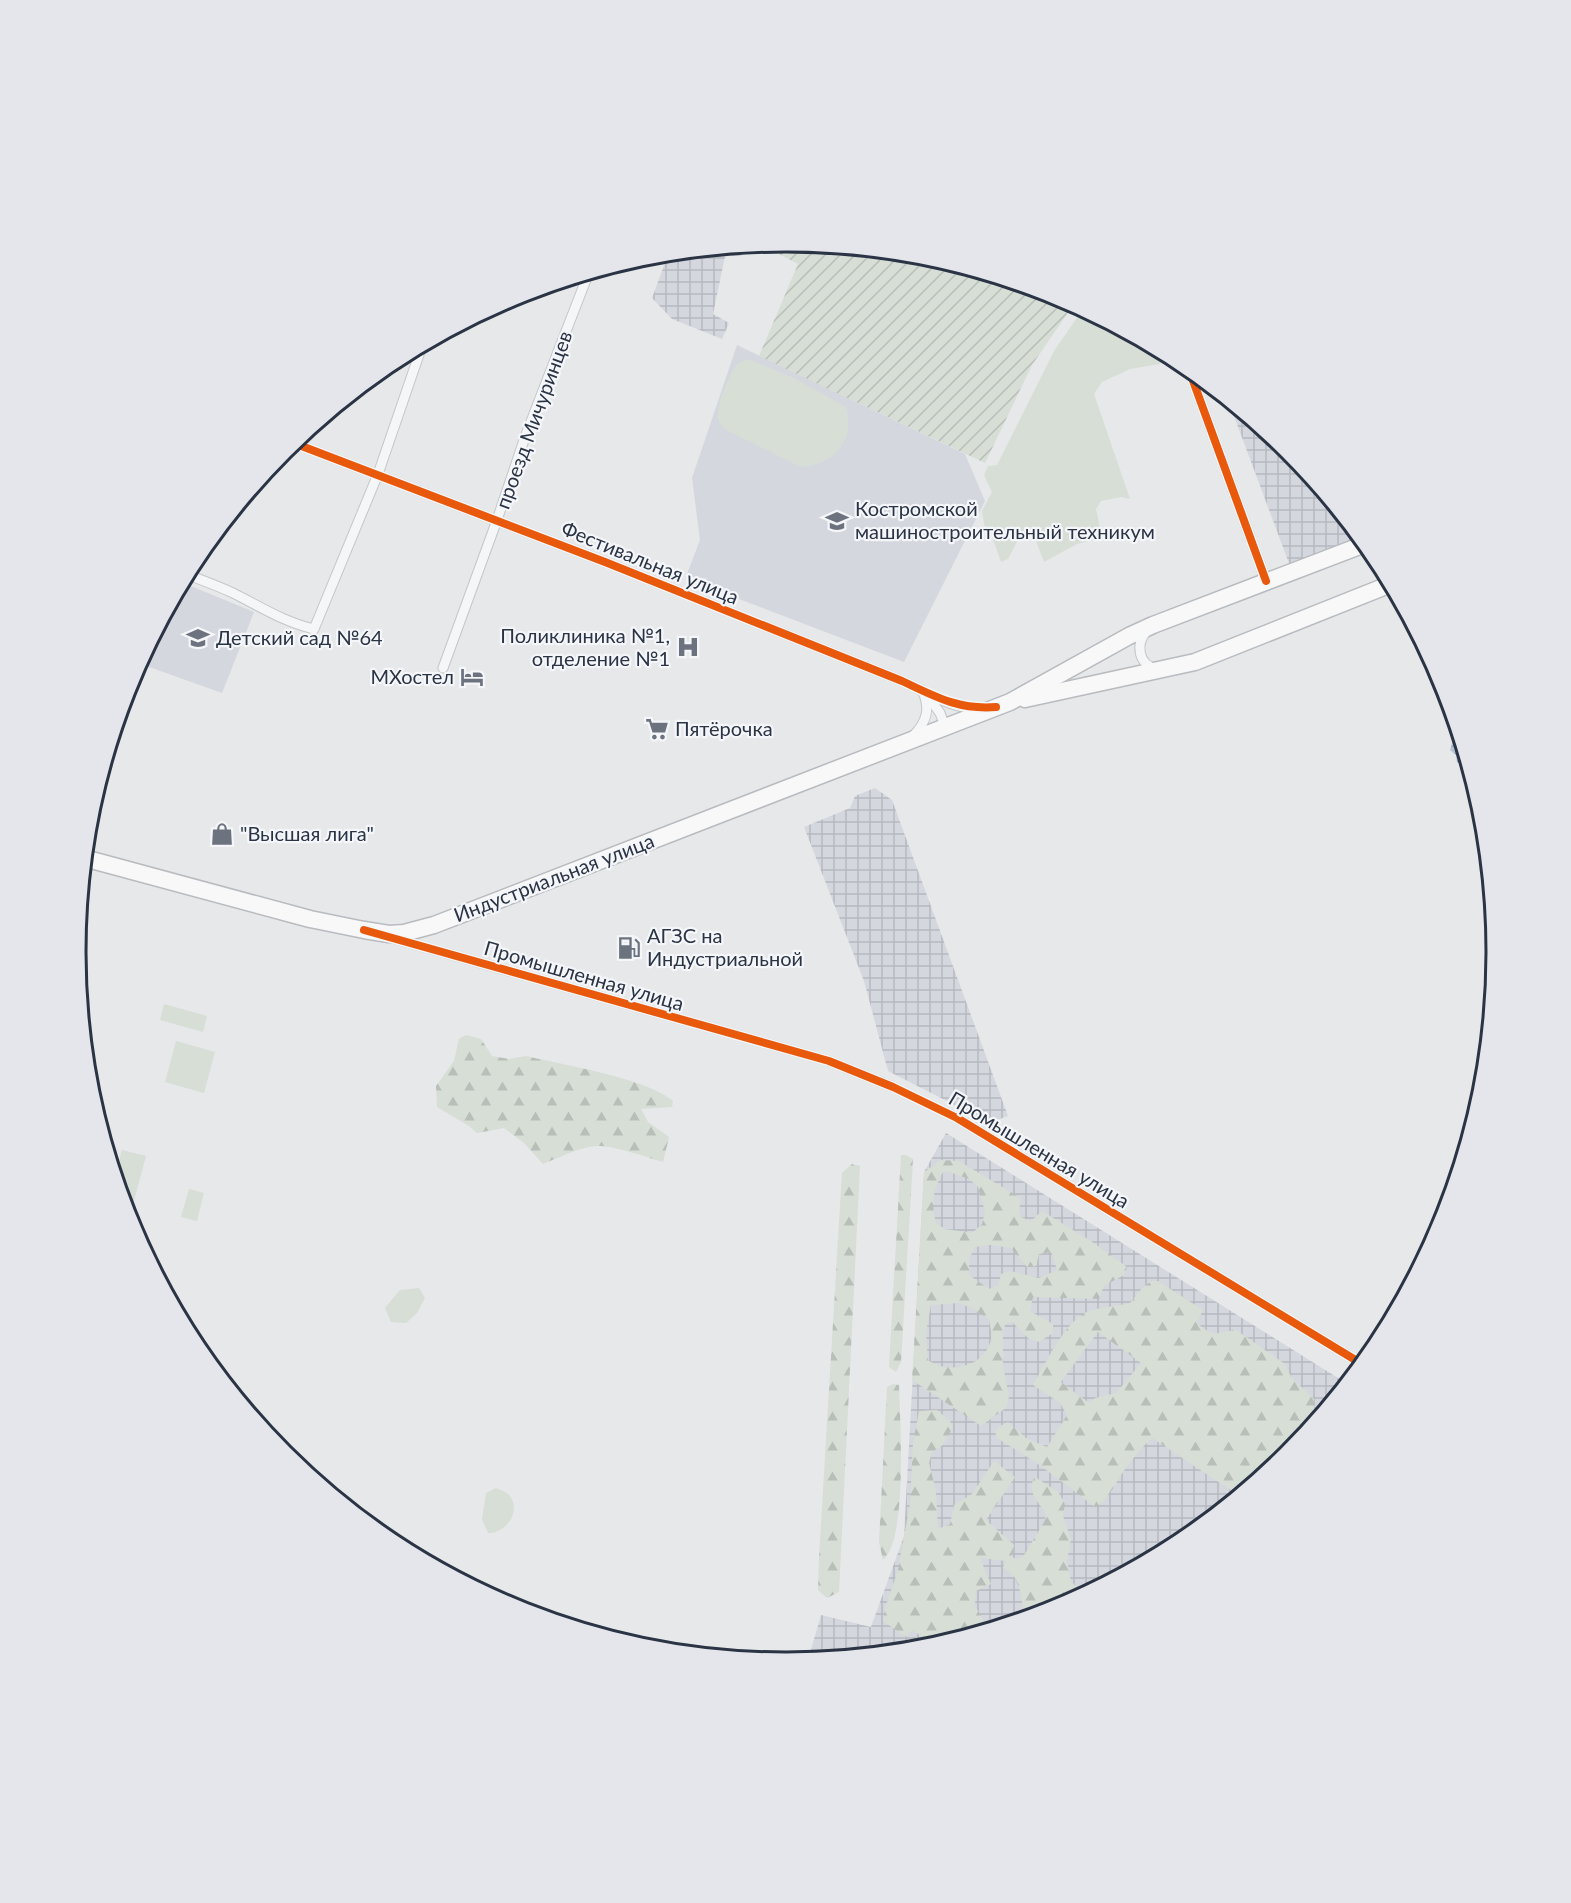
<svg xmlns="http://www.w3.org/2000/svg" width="1571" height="1903" viewBox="0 0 1571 1903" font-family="Lato,sans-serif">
<defs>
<pattern id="industrial-grid" width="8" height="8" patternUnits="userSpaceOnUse" patternTransform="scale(1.5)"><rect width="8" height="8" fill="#d4d7dd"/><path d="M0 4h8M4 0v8" fill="none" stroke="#b6b9bf"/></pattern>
<pattern id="forest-firs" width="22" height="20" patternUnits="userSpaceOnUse" patternTransform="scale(1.5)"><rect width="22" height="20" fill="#d6ded6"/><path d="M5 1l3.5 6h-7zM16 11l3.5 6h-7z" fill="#b8bfb9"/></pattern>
<pattern id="garden-furrows" width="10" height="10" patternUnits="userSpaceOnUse" patternTransform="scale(1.5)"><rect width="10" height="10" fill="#d6ded6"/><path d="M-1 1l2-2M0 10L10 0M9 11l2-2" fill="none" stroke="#b8bfb9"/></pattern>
<pattern id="water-rules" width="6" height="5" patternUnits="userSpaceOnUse" patternTransform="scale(1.5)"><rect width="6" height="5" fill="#b4c4d5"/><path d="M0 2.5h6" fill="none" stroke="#93a0af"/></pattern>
</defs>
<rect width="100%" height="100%" fill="#e6e8ea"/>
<!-- built -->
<g fill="#d4d7dd">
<polygon points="737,345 965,454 985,501 904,662 710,588 706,578 698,579 687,574 700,540 692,478"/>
<polygon points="181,582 254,612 222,693 138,663"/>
</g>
<!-- industrial -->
<g fill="url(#industrial-grid)">
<polygon points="727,247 713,314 729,323 722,339 672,319 652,298 669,252"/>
<polygon points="1228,400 1288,449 1363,540 1290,566"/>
<polygon points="875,788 892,800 1008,1116 990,1123 888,1071 864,981 804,827 850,808 855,796"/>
<polygon points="946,1133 1346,1383 1288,1454 1180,1542 1057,1608 924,1648 808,1660 821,1615 871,1627 904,1536 924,1172"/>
</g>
<!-- green -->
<g fill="#d6ded6">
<polygon points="1083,309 1153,346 1160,364 1130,369 1102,382 1094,394 1130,499 1121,497 1101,501 1096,509 1100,528 1096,539 1077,544 1044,562 1034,536 1019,538 1008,559 1001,562 992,536 985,528 982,511 992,492 984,475 988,466 997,465 1054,351"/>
<path d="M 748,359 L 794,378 L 846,407 C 856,440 834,465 801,467 L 726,430 C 723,427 719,423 718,418 C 716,407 730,369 739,363 C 741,361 746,360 748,359 Z"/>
<polygon points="164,1004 207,1016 203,1032 160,1020"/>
<polygon points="176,1041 215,1052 204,1093 165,1082"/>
<polygon points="122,1150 146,1156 134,1201 121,1197 115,1176"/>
<polygon points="189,1189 204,1193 197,1221 181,1217"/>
<polygon points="419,1288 425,1298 417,1313 406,1323 391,1322 385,1308 400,1290"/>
<path d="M 496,1488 C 500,1490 507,1492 509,1495 C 523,1511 505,1534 488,1533 L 482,1519 L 486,1493 Z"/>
</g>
<!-- forest -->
<g fill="url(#forest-firs)" fill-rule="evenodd">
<path d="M 466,1035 L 481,1039 L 492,1056 L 509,1059 L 526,1056 C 563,1065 646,1078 673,1101 L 672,1107 L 641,1109 L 648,1122 L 669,1137 L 663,1162 C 646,1157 616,1146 598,1146 C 582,1146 558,1158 543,1164 L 524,1143 L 504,1128 L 477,1133 L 469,1126 L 437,1107 L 436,1086 L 454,1061 L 459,1039 Z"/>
<polygon points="901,1155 906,1155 913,1159 901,1362 896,1372 889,1367"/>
<path d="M 941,1160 L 959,1161 L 1021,1198 L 1019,1211 L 1021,1217 L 1031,1221 L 1042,1211 L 1091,1241 L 1127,1267 L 1124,1275 L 1104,1286 L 1099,1299 L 1033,1297 L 1030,1311 L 1053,1324 L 1053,1333 L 1039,1342 L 1029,1339 L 1012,1322 L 1005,1324 L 1003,1336 L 1003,1365 L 1009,1397 L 1006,1408 L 981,1426 L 912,1380 L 924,1172 ZM 943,1172 L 949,1172 L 969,1179 L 978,1187 L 985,1212 L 982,1224 L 972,1233 L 945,1229 L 936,1223 C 931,1203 933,1190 943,1172 ZM 990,1245 L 1011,1248 L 1027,1267 L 1036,1266 L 1039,1254 L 1051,1252 L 1057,1270 L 1039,1278 L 1010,1271 L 1001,1274 L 998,1285 L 989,1289 L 969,1275 L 969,1259 L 975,1247 ZM 959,1303 L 974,1309 L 989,1320 C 990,1326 992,1334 991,1339 C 986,1367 948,1375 928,1360 L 926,1333 L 931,1305 Z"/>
<polygon points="852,1164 860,1166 839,1592 827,1598 818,1590 819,1557 842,1173"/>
<path d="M 1152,1281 L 1158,1281 L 1203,1310 L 1197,1323 C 1212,1336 1217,1335 1235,1329 L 1285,1364 L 1291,1377 L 1314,1399 L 1315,1421 L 1288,1454 L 1238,1495 L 1152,1438 C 1141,1448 1132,1460 1123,1472 C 1115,1484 1108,1501 1095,1507 L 1041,1466 L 997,1438 L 995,1432 L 1000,1426 L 1008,1422 L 1026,1438 L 1047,1447 L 1067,1415 L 1060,1403 L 1033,1385 C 1045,1364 1066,1319 1089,1311 C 1101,1307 1117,1306 1130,1303 L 1143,1287 ZM 1098,1332 L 1141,1363 L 1116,1393 L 1095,1398 L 1089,1403 L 1061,1382 Z"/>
<path d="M 893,1384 L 899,1385 C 900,1419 908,1539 883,1560 L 879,1542 L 887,1387 Z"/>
<path d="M 937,1410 L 950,1421 L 953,1427 L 943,1445 L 932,1452 L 929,1463 L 936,1491 L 938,1529 L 950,1524 L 954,1505 L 972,1494 L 994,1461 L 1015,1477 L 986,1520 L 1014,1545 L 1012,1557 L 1016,1559 L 1023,1557 L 1044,1522 L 1046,1514 C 1039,1502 1025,1491 1035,1477 L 1058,1492 L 1065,1503 L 1063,1516 L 1071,1539 L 1067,1561 L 1071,1581 L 1080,1591 L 1080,1594 L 1073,1591 L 1060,1606 L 1025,1618 C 1019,1595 1024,1582 1003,1567 L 1006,1561 L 980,1558 L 991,1584 L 976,1591 L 975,1606 L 989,1629 L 934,1645 L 912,1630 L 906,1637 L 883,1621 L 886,1605 L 898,1570 L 910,1504 L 913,1443 L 919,1411 Z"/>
</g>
<!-- garden -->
<polygon fill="url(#garden-furrows)" points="786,241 924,255 1058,295 1074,304 1032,365 985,463 759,356 798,264 760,244"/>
<!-- water -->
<path fill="url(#water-rules)" d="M 1451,710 L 1468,765 L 1460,765 L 1457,762 L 1456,755 L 1450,750 C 1454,741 1454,727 1449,719 Z"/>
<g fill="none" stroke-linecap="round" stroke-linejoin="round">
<!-- minor casing -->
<g stroke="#c4c6c8" stroke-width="11">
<g id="minor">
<polyline points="1188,367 1266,581"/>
<path d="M 291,442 L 605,562 L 902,681 C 927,692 954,711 982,708"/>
<path d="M 186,574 C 201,580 218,586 233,593 C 261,607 284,622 314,629 L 378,474 L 423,343"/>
<path d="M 1147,631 C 1135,644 1138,665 1157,669"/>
<polyline points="443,668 497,520 525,437 589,272"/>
<polyline points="927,695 940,713 945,726"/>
<path d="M 913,736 C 927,722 931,708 922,690"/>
<polyline points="392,938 829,1061 893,1087 957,1118 1362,1364"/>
</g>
</g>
<!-- trunk casing -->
<g stroke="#b8bbbf" stroke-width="19">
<g id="trunk">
<polyline points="1025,699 1195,662 1391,584"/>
<polyline points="84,858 310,919 364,930 389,934 404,933 434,925 1010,702 1129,636 1153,625 1365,544"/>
</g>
</g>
<!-- minor -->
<use href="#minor" stroke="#f5f6f7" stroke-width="9"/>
<!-- trunk -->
<use href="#trunk" stroke="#f8f8f8" stroke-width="16"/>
<!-- cycleway casing -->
<g stroke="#f4f6f9" stroke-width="11">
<g id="cycleway">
<polyline points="1188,367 1266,581"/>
<path d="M 291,442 L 605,562 L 902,681 C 936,697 959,710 996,707"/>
<polyline points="364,930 829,1061 893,1087 957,1118 1362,1364"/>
</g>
</g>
<!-- cycleway -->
<use href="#cycleway" stroke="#e8590c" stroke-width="8"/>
</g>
<!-- icons -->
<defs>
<g id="university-bare" transform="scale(1.8)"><path d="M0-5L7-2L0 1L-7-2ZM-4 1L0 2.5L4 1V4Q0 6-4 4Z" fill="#6c737f" stroke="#f4f6f9" stroke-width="2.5" paint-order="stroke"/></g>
<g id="school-bare" transform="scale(1.8)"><path d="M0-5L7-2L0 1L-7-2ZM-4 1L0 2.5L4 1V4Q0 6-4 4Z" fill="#6c737f" stroke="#f4f6f9" stroke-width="2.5" paint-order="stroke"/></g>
<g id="hospital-bare" transform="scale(1.8)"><path d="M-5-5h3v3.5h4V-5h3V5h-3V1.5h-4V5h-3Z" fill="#6c737f" stroke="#f4f6f9" stroke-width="2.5" paint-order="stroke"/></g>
<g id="hotel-bare" transform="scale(1.8)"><path d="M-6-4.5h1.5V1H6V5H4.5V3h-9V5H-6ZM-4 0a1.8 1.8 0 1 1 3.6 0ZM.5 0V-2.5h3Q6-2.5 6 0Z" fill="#6c737f" stroke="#f4f6f9" stroke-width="2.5" paint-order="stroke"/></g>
<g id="supermarket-bare" transform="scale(1.8)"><path d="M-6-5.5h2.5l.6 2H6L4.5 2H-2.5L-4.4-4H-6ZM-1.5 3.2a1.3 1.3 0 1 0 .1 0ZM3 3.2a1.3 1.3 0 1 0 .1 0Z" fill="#6c737f" stroke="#f4f6f9" stroke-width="2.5" paint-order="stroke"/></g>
<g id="shop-bare" transform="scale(1.8)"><path d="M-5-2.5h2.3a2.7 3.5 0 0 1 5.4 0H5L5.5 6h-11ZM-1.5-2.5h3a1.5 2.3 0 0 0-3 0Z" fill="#6c737f" stroke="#f4f6f9" stroke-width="2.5" paint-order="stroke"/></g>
<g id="fuel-bare" transform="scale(1.8)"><path d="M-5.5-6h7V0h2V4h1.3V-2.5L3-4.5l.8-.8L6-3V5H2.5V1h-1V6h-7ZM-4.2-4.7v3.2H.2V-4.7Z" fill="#6c737f" stroke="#f4f6f9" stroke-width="2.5" paint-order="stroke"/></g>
</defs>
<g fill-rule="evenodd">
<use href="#university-bare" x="837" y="521"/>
<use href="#school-bare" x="198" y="638"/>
<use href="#hospital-bare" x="688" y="647"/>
<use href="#hotel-bare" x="472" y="677"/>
<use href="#supermarket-bare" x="657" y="729"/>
<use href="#shop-bare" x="222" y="834"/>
<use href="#fuel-bare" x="629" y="948"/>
</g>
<g text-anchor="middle" stroke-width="4.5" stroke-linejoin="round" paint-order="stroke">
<!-- street labels -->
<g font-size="20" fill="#2b3445" stroke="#f4f6f9">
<text transform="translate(534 420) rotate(-70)" y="7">проезд Мичуринцев</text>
<text transform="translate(650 563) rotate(22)" y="7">Фестивальная улица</text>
<text transform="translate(554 878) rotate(-21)" y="7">Индустриальная улица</text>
<text transform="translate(584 976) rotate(16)" y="7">Промышленная улица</text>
<text transform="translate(1039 1150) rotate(31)" y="7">Промышленная улица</text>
</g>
<!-- poi labels -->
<g font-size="20" fill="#2b3445" stroke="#f4f6f9" text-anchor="start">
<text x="855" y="516">Костромской<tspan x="855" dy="23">машиностроительный техникум</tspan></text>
<text x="670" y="643" text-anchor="end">Поликлиника №1,<tspan x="670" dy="23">отделение №1</tspan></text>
<text x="216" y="645">Детский сад №64</text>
<text x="454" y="684" text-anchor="end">МХостел</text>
<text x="675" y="736">Пятёрочка</text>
<text x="240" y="841">"Высшая лига"</text>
<text x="647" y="943">АГЗС на<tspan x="647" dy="23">Индустриальной</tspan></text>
</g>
</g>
<!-- crop -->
<path d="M0 0H1571V1903H0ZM86 952a700 700 0 1 1 1400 0a700 700 0 1 1-1400 0Z" fill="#e4e6eb" fill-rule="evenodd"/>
<path fill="none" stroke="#2b3445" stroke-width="3" d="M86 952a700 700 0 1 1 1400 0a700 700 0 1 1-1400 0Z"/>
</svg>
